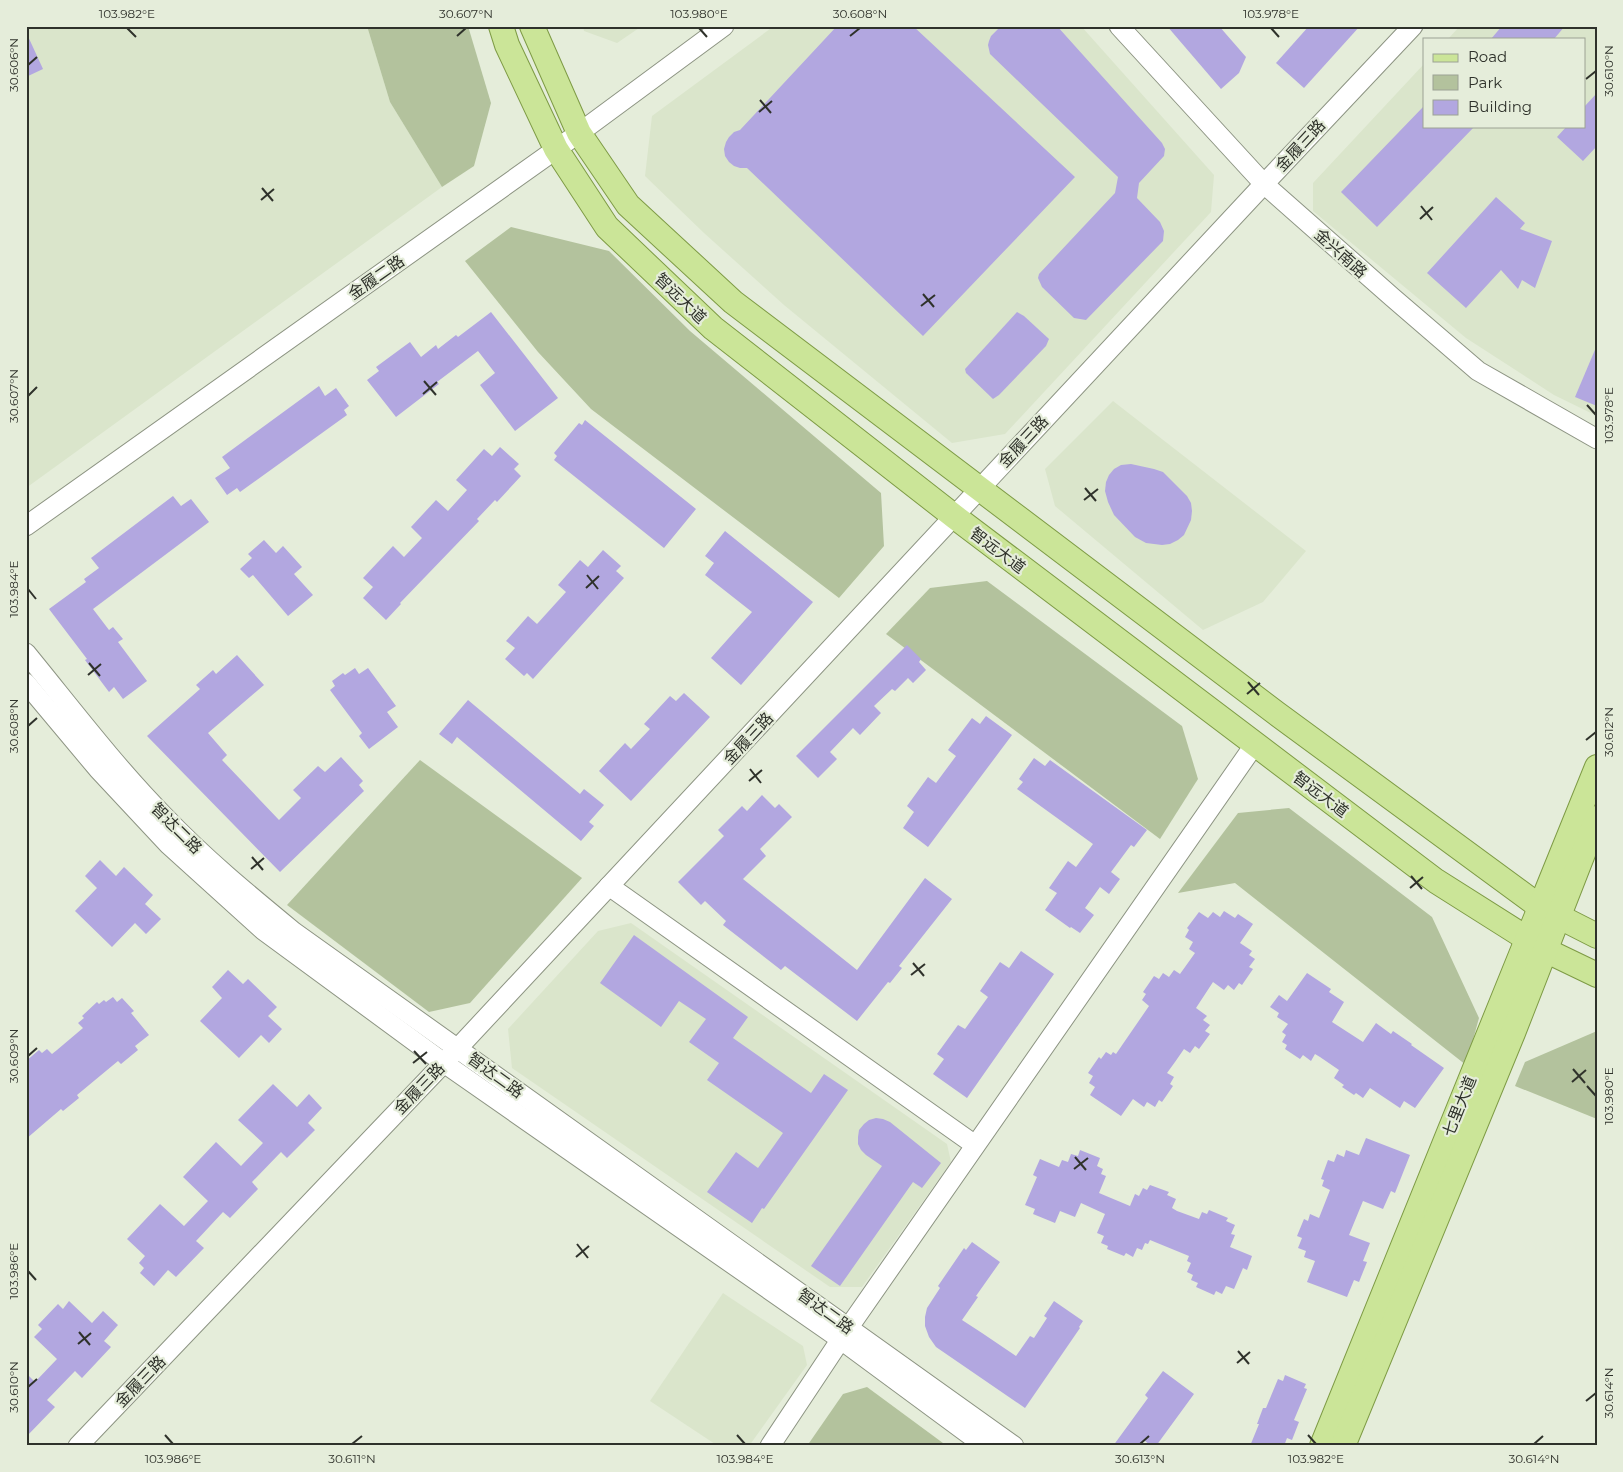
<svg xmlns="http://www.w3.org/2000/svg" width="1623" height="1472" viewBox="0 0 1623 1472" font-family="Montserrat,'Noto Sans SC',sans-serif">
<rect width="100%" height="100%" fill="#e5edda"/>
<!-- built -->
<g fill="#dae5cb">
<polygon points="26,26 367,26 390,102 442,187 26,488"/>
<polygon points="583,26 642,26 617,43 584,31"/>
<polygon points="774,26 1081,26 1214,175 1211,212 1005,434 952,443 784,305 704,233 645,176 652,116"/>
<polygon points="1460,26 1597,26 1597,416 1554,395 1466,338 1313,211 1313,183 1424,64 1424,126 1584,126 1584,39 1448,39"/>
<polygon points="1113,401 1306,551 1263,602 1203,630 1055,506 1045,469"/>
<polygon points="631,923 947,1144 951,1162 862,1287 830,1287 512,1068 508,1029 598,931"/>
<polygon points="723,1293 803,1346 807,1365 749,1446 718,1446 650,1401"/>
</g>
<!-- green -->
<g fill="#b3c29d">
<polygon points="367,26 468,26 491,103 474,166 442,187 390,102"/>
<polygon points="511,227 609,251 690,331 881,493 884,546 839,598 591,409 538,352 465,261"/>
<polygon points="987,581 1182,726 1198,779 1160,839 886,634 930,588"/>
<polygon points="420,760 582,878 470,1003 429,1012 287,905"/>
<polygon points="1289,808 1432,917 1479,1018 1466,1065 1235,883 1178,893 1238,813"/>
<polygon points="1597,1031 1597,1119 1515,1086 1525,1062"/>
<polygon points="867,1387 947,1446 807,1446 843,1394"/>
</g>
<!-- building -->
<g fill="#b2a7e0">
<polygon points="837,26 913,26 1075,177 923,336 747,168 740,168 734,166 729,162 725,156 724,149 726,142 729,137 734,132 740,130"/>
<polygon points="1001,26 1057,26 1162,143 1165,149 1164,156 1139,183 1137,198 1160,222 1164,231 1163,241 1086,320 1074,318 1042,287 1038,278 1039,274 1115,193 1118,177 990,54 988,45 989,41 991,36"/>
<polygon points="1167,26 1219,26 1246,57 1239,73 1221,89"/>
<polygon points="1309,26 1360,26 1304,88 1276,63"/>
<polygon points="1502,26 1565,26 1554,39 1491,39"/>
<polygon points="26,32 43,69 26,77"/>
<polygon points="1597,93 1597,146 1583,161 1557,137 1567,126 1584,126 1584,107"/>
<polygon points="1424,106 1424,126 1475,126 1377,227 1341,192"/>
<polygon points="1496,197 1525,223 1520,229 1552,241 1535,288 1522,280 1518,289 1501,270 1466,308 1427,273"/>
<polygon points="491,312 558,398 515,431 480,385 495,373 478,351 437,382 439,384 396,417 367,380 379,371 376,367 410,342 421,357 436,345 438,349 456,335 458,337"/>
<polygon points="1017,312 1024,316 1049,339 1046,346 999,395 993,399 966,373 965,369"/>
<polygon points="1597,345 1597,406 1575,397"/>
<polygon points="319,386 325,396 336,388 349,406 344,410 347,415 240,492 237,488 227,495 215,478 230,468 222,457"/>
<polygon points="585,420 696,509 664,548 554,460 557,456 554,453 579,423 582,425"/>
<polygon points="500,447 519,464 514,469 521,476 497,502 495,500 477,519 479,521 400,603 401,604 386,620 363,598 373,587 363,578 393,546 404,557 422,538 411,527 436,500 448,511 467,490 456,480 484,449 492,456"/>
<polygon points="1131,464 1154,469 1163,472 1187,496 1191,503 1192,511 1191,520 1184,535 1178,540 1170,544 1162,545 1146,543 1135,537 1114,515 1108,502 1105,491 1106,482 1109,475 1114,469 1121,465"/>
<polygon points="173,496 181,506 191,499 209,522 93,609 109,630 113,627 123,639 118,642 147,681 123,699 114,687 109,692 85,660 87,659 49,609 86,582 84,579 99,568 91,558"/>
<polygon points="725,531 813,602 741,685 711,658 752,612 705,575 714,563 705,556"/>
<polygon points="264,540 276,553 283,546 302,567 294,574 313,595 288,616 253,575 249,578 240,569 252,558 248,554"/>
<polygon points="603,550 621,566 616,571 624,578 533,679 527,673 524,676 505,659 515,648 506,641 528,616 537,624 566,592 558,585 580,560 588,567"/>
<polygon points="907,645 921,659 919,662 926,670 913,683 908,678 895,691 892,689 874,706 881,713 860,735 853,728 830,752 837,759 818,778 796,756"/>
<polygon points="237,655 264,685 208,733 227,755 222,760 279,820 301,798 293,790 318,766 325,772 341,757 363,781 359,785 364,791 280,872 147,736 200,689 196,685 213,670 216,674"/>
<polygon points="355,668 359,674 368,668 396,706 387,712 398,727 369,749 359,736 362,733 330,690 335,686 332,681 343,673 345,675"/>
<polygon points="684,693 710,717 631,801 599,771 625,743 631,749 650,729 644,724 670,696 676,701"/>
<polygon points="468,700 580,794 584,789 604,805 589,822 594,826 581,841 457,737 452,744 439,734"/>
<polygon points="986,716 1012,735 928,847 903,828 914,812 907,806 928,777 936,783 956,756 948,750 972,718 980,724"/>
<polygon points="1034,758 1045,766 1050,760 1147,830 1134,847 1131,845 1111,872 1120,879 1109,894 1100,887 1085,908 1094,915 1080,933 1071,927 1070,928 1045,910 1057,893 1049,888 1068,861 1076,867 1093,844 1017,789 1023,782 1019,779"/>
<polygon points="762,795 775,808 779,804 792,817 760,849 766,856 743,879 857,970 925,878 952,899 899,966 902,968 890,983 888,982 857,1021 785,966 781,970 723,925 726,921 705,901 701,905 678,882 724,836 718,830 742,806 747,811"/>
<polygon points="100,860 116,876 124,867 153,895 145,904 161,919 146,934 135,923 112,947 75,911 97,888 85,876"/>
<polygon points="1224,911 1235,918 1238,914 1253,924 1240,943 1252,951 1249,955 1255,959 1249,967 1253,969 1242,985 1239,983 1234,990 1228,985 1224,990 1213,982 1196,1008 1207,1016 1203,1020 1210,1025 1205,1031 1210,1034 1199,1049 1195,1046 1190,1053 1184,1049 1175,1062 1167,1073 1174,1077 1170,1084 1173,1086 1162,1102 1159,1100 1155,1107 1147,1102 1144,1107 1133,1099 1121,1116 1090,1095 1095,1087 1089,1083 1093,1076 1088,1073 1099,1057 1101,1059 1106,1052 1111,1055 1113,1052 1116,1054 1149,1006 1142,1000 1146,994 1143,992 1154,976 1159,979 1163,973 1169,977 1174,970 1180,974 1195,953 1189,949 1193,942 1185,937 1189,930 1187,928 1199,912 1208,918 1213,912 1220,917"/>
<polygon points="634,935 748,1017 733,1038 811,1093 824,1074 848,1090 764,1209 762,1208 752,1223 707,1192 736,1152 758,1168 783,1133 707,1080 719,1063 689,1042 706,1019 679,1001 661,1027 600,983"/>
<polygon points="1021,951 1054,974 967,1098 933,1074 944,1059 937,1054 958,1025 965,1029 988,997 980,991 1000,962 1009,968"/>
<polygon points="228,970 243,984 248,979 277,1007 268,1016 282,1029 269,1043 261,1035 239,1058 200,1021 222,998 212,987"/>
<polygon points="1307,973 1331,989 1329,992 1344,1002 1332,1022 1363,1042 1376,1023 1391,1034 1393,1031 1412,1044 1411,1045 1444,1068 1415,1108 1404,1101 1400,1108 1370,1088 1363,1098 1356,1093 1354,1095 1342,1087 1344,1085 1334,1078 1339,1070 1320,1057 1315,1054 1311,1061 1303,1055 1300,1059 1285,1049 1287,1045 1282,1042 1286,1035 1282,1032 1288,1024 1277,1017 1279,1013 1270,1007 1279,995 1287,1001"/>
<polygon points="113,997 117,1002 122,998 134,1011 131,1013 149,1035 135,1046 138,1050 121,1064 118,1061 77,1095 79,1098 63,1111 61,1109 26,1139 26,1061 39,1050 42,1053 47,1049 52,1054 57,1050 83,1028 78,1023 84,1018 82,1016 97,1002 99,1004 104,1000 106,1002"/>
<polygon points="273,1084 297,1107 309,1094 322,1108 308,1123 315,1130 287,1158 281,1152 252,1182 258,1189 230,1218 223,1212 196,1241 204,1248 176,1277 168,1270 154,1286 140,1273 144,1268 139,1263 145,1256 127,1239 160,1204 184,1226 208,1201 183,1177 216,1142 241,1166 263,1143 238,1120"/>
<polygon points="876,1118 883,1119 890,1122 941,1163 922,1188 913,1182 840,1286 811,1266 882,1166 866,1155 861,1150 858,1144 858,1137 859,1130 864,1124 869,1120"/>
<polygon points="1366,1138 1410,1155 1395,1193 1391,1191 1383,1209 1363,1201 1349,1235 1370,1243 1363,1261 1367,1262 1359,1282 1354,1280 1347,1297 1307,1282 1315,1261 1304,1257 1306,1251 1298,1248 1302,1238 1297,1236 1304,1219 1308,1221 1310,1214 1319,1218 1330,1190 1322,1186 1324,1180 1321,1179 1328,1160 1334,1162 1337,1154 1344,1157 1346,1150 1359,1155"/>
<polygon points="1080,1150 1100,1158 1097,1166 1103,1169 1101,1174 1106,1176 1099,1193 1130,1206 1135,1194 1139,1196 1143,1188 1147,1190 1150,1185 1169,1192 1167,1195 1176,1199 1172,1208 1177,1211 1199,1219 1202,1212 1207,1214 1209,1210 1228,1218 1226,1221 1235,1225 1231,1234 1235,1235 1230,1247 1252,1256 1247,1270 1243,1268 1234,1289 1226,1286 1222,1294 1216,1291 1214,1295 1196,1287 1198,1283 1191,1280 1193,1275 1187,1272 1191,1263 1187,1261 1189,1256 1150,1240 1148,1244 1145,1243 1142,1250 1137,1248 1133,1257 1126,1253 1124,1256 1107,1249 1108,1246 1101,1243 1104,1236 1097,1233 1105,1214 1081,1203 1075,1217 1060,1211 1055,1223 1033,1214 1035,1209 1025,1205 1037,1177 1033,1175 1040,1159 1059,1167 1062,1160 1068,1162 1071,1154 1078,1156"/>
<polygon points="972,1242 1000,1262 976,1296 978,1297 962,1320 982,1333 1016,1356 1030,1336 1034,1338 1047,1318 1044,1316 1054,1301 1083,1321 1079,1327 1080,1328 1025,1408 936,1347 929,1337 925,1326 925,1317 927,1308 940,1288 938,1286 964,1248 966,1250"/>
<polygon points="69,1301 92,1323 103,1311 118,1325 104,1341 111,1347 82,1378 75,1371 47,1400 55,1407 26,1437 26,1373 35,1382 57,1359 34,1337 42,1329 38,1325 58,1304 63,1309"/>
<polygon points="1163,1371 1194,1394 1156,1446 1151,1446 1144,1440 1140,1446 1113,1446 1148,1398 1145,1395"/>
<polygon points="1285,1375 1306,1384 1304,1388 1307,1389 1294,1420 1299,1422 1292,1440 1287,1438 1284,1446 1250,1446 1259,1424 1257,1424 1263,1408 1266,1408 1278,1379 1283,1381"/>
</g>
<g fill="none" stroke-linecap="round" stroke-linejoin="round">
<!-- minor casing -->
<g stroke="#8d9483" stroke-width="21">
<g id="minor">
<polyline points="1119,26 1264,184 1392,297 1478,371 1597,439"/>
<polyline points="26,526 579,133 724,26"/>
<path d="M 26,653 C 71,708 114,765 164,816 C 204,858 249,895 294,932 L 1014,1446"/>
<polyline points="26,683 98,769 169,845 263,930 444,1063 840,1339 985,1446"/>
<polyline points="609,886 975,1145"/>
<polyline points="78,1446 458,1048 1264,184 1413,26"/>
<polyline points="770,1446 849,1327 1255,744"/>
</g>
</g>
<!-- major casing -->
<g stroke="#7e9b45" stroke-width="26">
<g id="major">
<polyline points="501,26 507,45 556,149 607,227 713,328 955,517 1436,881 1545,950 1597,975"/>
<polyline points="532,26 579,133 628,205 733,302 1276,713 1540,907 1597,936"/>
<polyline points="1322,1446 1597,767"/>
<polyline points="1343,1446 1513,1033 1597,818"/>
</g>
</g>
<!-- minor -->
<use href="#minor" stroke="#fff" stroke-width="19"/>
<!-- major -->
<use href="#major" stroke="#cbe598" stroke-width="24"/>
</g>
<!-- ticks -->
<path fill="none" stroke="#2f322b" stroke-width="2" d="M 127,28 L 136,37M 699,28 L 707,37M 1271,28 L 1279,37M 457,36 L 466,28M 850,36 L 860,28M 28,65 L 37,57M 1586,79 L 1596,71M 760,100 L 771,113M 759,112 L 772,101M 262,188 L 273,201M 261,200 L 274,189M 1421,206 L 1432,220M 1420,219 L 1433,207M 923,294 L 934,307M 921,306 L 935,295M 424,381 L 436,395M 423,394 L 437,382M 28,396 L 37,387M 1587,405 L 1596,415M 1085,488 L 1096,501M 1084,500 L 1098,489M 587,575 L 598,589M 586,588 L 599,576M 28,589 L 36,599M 89,663 L 100,676M 88,675 L 101,664M 1248,682 L 1259,695M 1247,694 L 1260,683M 28,726 L 37,718M 1586,740 L 1596,732M 750,769 L 761,783M 749,781 L 762,770M 252,857 L 263,870M 251,869 L 264,858M 1411,876 L 1422,889M 1410,888 L 1423,877M 913,963 L 924,976M 911,975 L 925,964M 414,1051 L 426,1064M 28,1056 L 37,1048M 413,1063 L 427,1052M 1573,1069 L 1585,1083M 1572,1082 L 1586,1070M 1587,1086 L 1596,1096M 1075,1157 L 1086,1170M 1074,1169 L 1088,1158M 577,1244 L 588,1258M 576,1257 L 589,1246M 28,1271 L 36,1280M 79,1332 L 90,1345M 78,1344 L 91,1333M 1238,1351 L 1249,1364M 1237,1363 L 1250,1352M 28,1387 L 37,1379M 1586,1401 L 1596,1393M 165,1435 L 173,1444M 737,1435 L 745,1444M 1308,1435 L 1316,1444M 352,1444 L 362,1436M 1140,1444 L 1149,1436M 1534,1444 L 1543,1436"/>
<g text-anchor="middle" stroke-width="4.5" stroke-linejoin="round" paint-order="stroke">
<!-- street labels -->
<g font-size="16" fill="#2f322b" stroke="#e5edda">
<text transform="translate(1300 145) rotate(-47)" y="6">金履三路</text>
<text transform="translate(1341 253) rotate(42)" y="6">金兴南路</text>
<text transform="translate(376 277) rotate(-35)" y="6">金履二路</text>
<text transform="translate(681 298) rotate(44)" y="6">智远大道</text>
<text transform="translate(1023 441) rotate(-47)" y="6">金履三路</text>
<text transform="translate(998 550) rotate(37)" y="6">智远大道</text>
<text transform="translate(748 738) rotate(-47)" y="6">金履三路</text>
<text transform="translate(1321 794) rotate(37)" y="6">智远大道</text>
<text transform="translate(177 828) rotate(45)" y="6">智达二路</text>
<text transform="translate(496 1075) rotate(36)" y="6">智达二路</text>
<text transform="translate(419 1088) rotate(-46)" y="6">金履三路</text>
<text transform="translate(1459 1106) rotate(-68)" y="6">七里大道</text>
<text transform="translate(826 1311) rotate(36)" y="6">智达二路</text>
<text transform="translate(140 1381) rotate(-46)" y="6">金履三路</text>
</g>
</g>
<!-- border -->
<rect width="1623" height="1472" fill="none" stroke="#e5edda" stroke-width="55"/>
<!-- legend -->
<rect x="1423" y="38" width="162" height="90" fill="#e5edda" stroke="#9ca294"/>
<rect x="1433" y="54" width="25" height="8" fill="#cbe598" stroke="#9ca294"/>
<text x="1468" y="62" font-size="15" fill="#2f322b">Road</text>
<rect x="1433" y="75" width="25" height="15" fill="#b3c29d" stroke="#9ca294"/>
<text x="1468" y="88" font-size="15" fill="#2f322b">Park</text>
<rect x="1433" y="100" width="25" height="15" fill="#b2a7e0" stroke="#9ca294"/>
<text x="1468" y="112" font-size="15" fill="#2f322b">Building</text>
<rect x="28" y="28" width="1568" height="1416" fill="none" stroke="#2f322b" stroke-width="2"/>
<g font-size="12" text-anchor="middle" fill="#2f322b">
<text x="127" y="18">103.982°E</text>
<text x="466" y="18">30.607°N</text>
<text x="699" y="18">103.980°E</text>
<text x="860" y="18">30.608°N</text>
<text x="1271" y="18">103.978°E</text>
<text transform="translate(14 65) rotate(-90)" y="4">30.606°N</text>
<text transform="translate(1609 71) rotate(-90)" y="4">30.610°N</text>
<text transform="translate(14 396) rotate(-90)" y="4">30.607°N</text>
<text transform="translate(1609 415) rotate(-90)" y="4">103.978°E</text>
<text transform="translate(14 589) rotate(-90)" y="4">103.984°E</text>
<text transform="translate(14 726) rotate(-90)" y="4">30.608°N</text>
<text transform="translate(1609 732) rotate(-90)" y="4">30.612°N</text>
<text transform="translate(14 1056) rotate(-90)" y="4">30.609°N</text>
<text transform="translate(1609 1096) rotate(-90)" y="4">103.980°E</text>
<text transform="translate(14 1271) rotate(-90)" y="4">103.986°E</text>
<text transform="translate(14 1387) rotate(-90)" y="4">30.610°N</text>
<text transform="translate(1609 1393) rotate(-90)" y="4">30.614°N</text>
<text x="173" y="1463">103.986°E</text>
<text x="352" y="1463">30.611°N</text>
<text x="745" y="1463">103.984°E</text>
<text x="1140" y="1463">30.613°N</text>
<text x="1316" y="1463">103.982°E</text>
<text x="1534" y="1463">30.614°N</text>
</g>
</svg>
